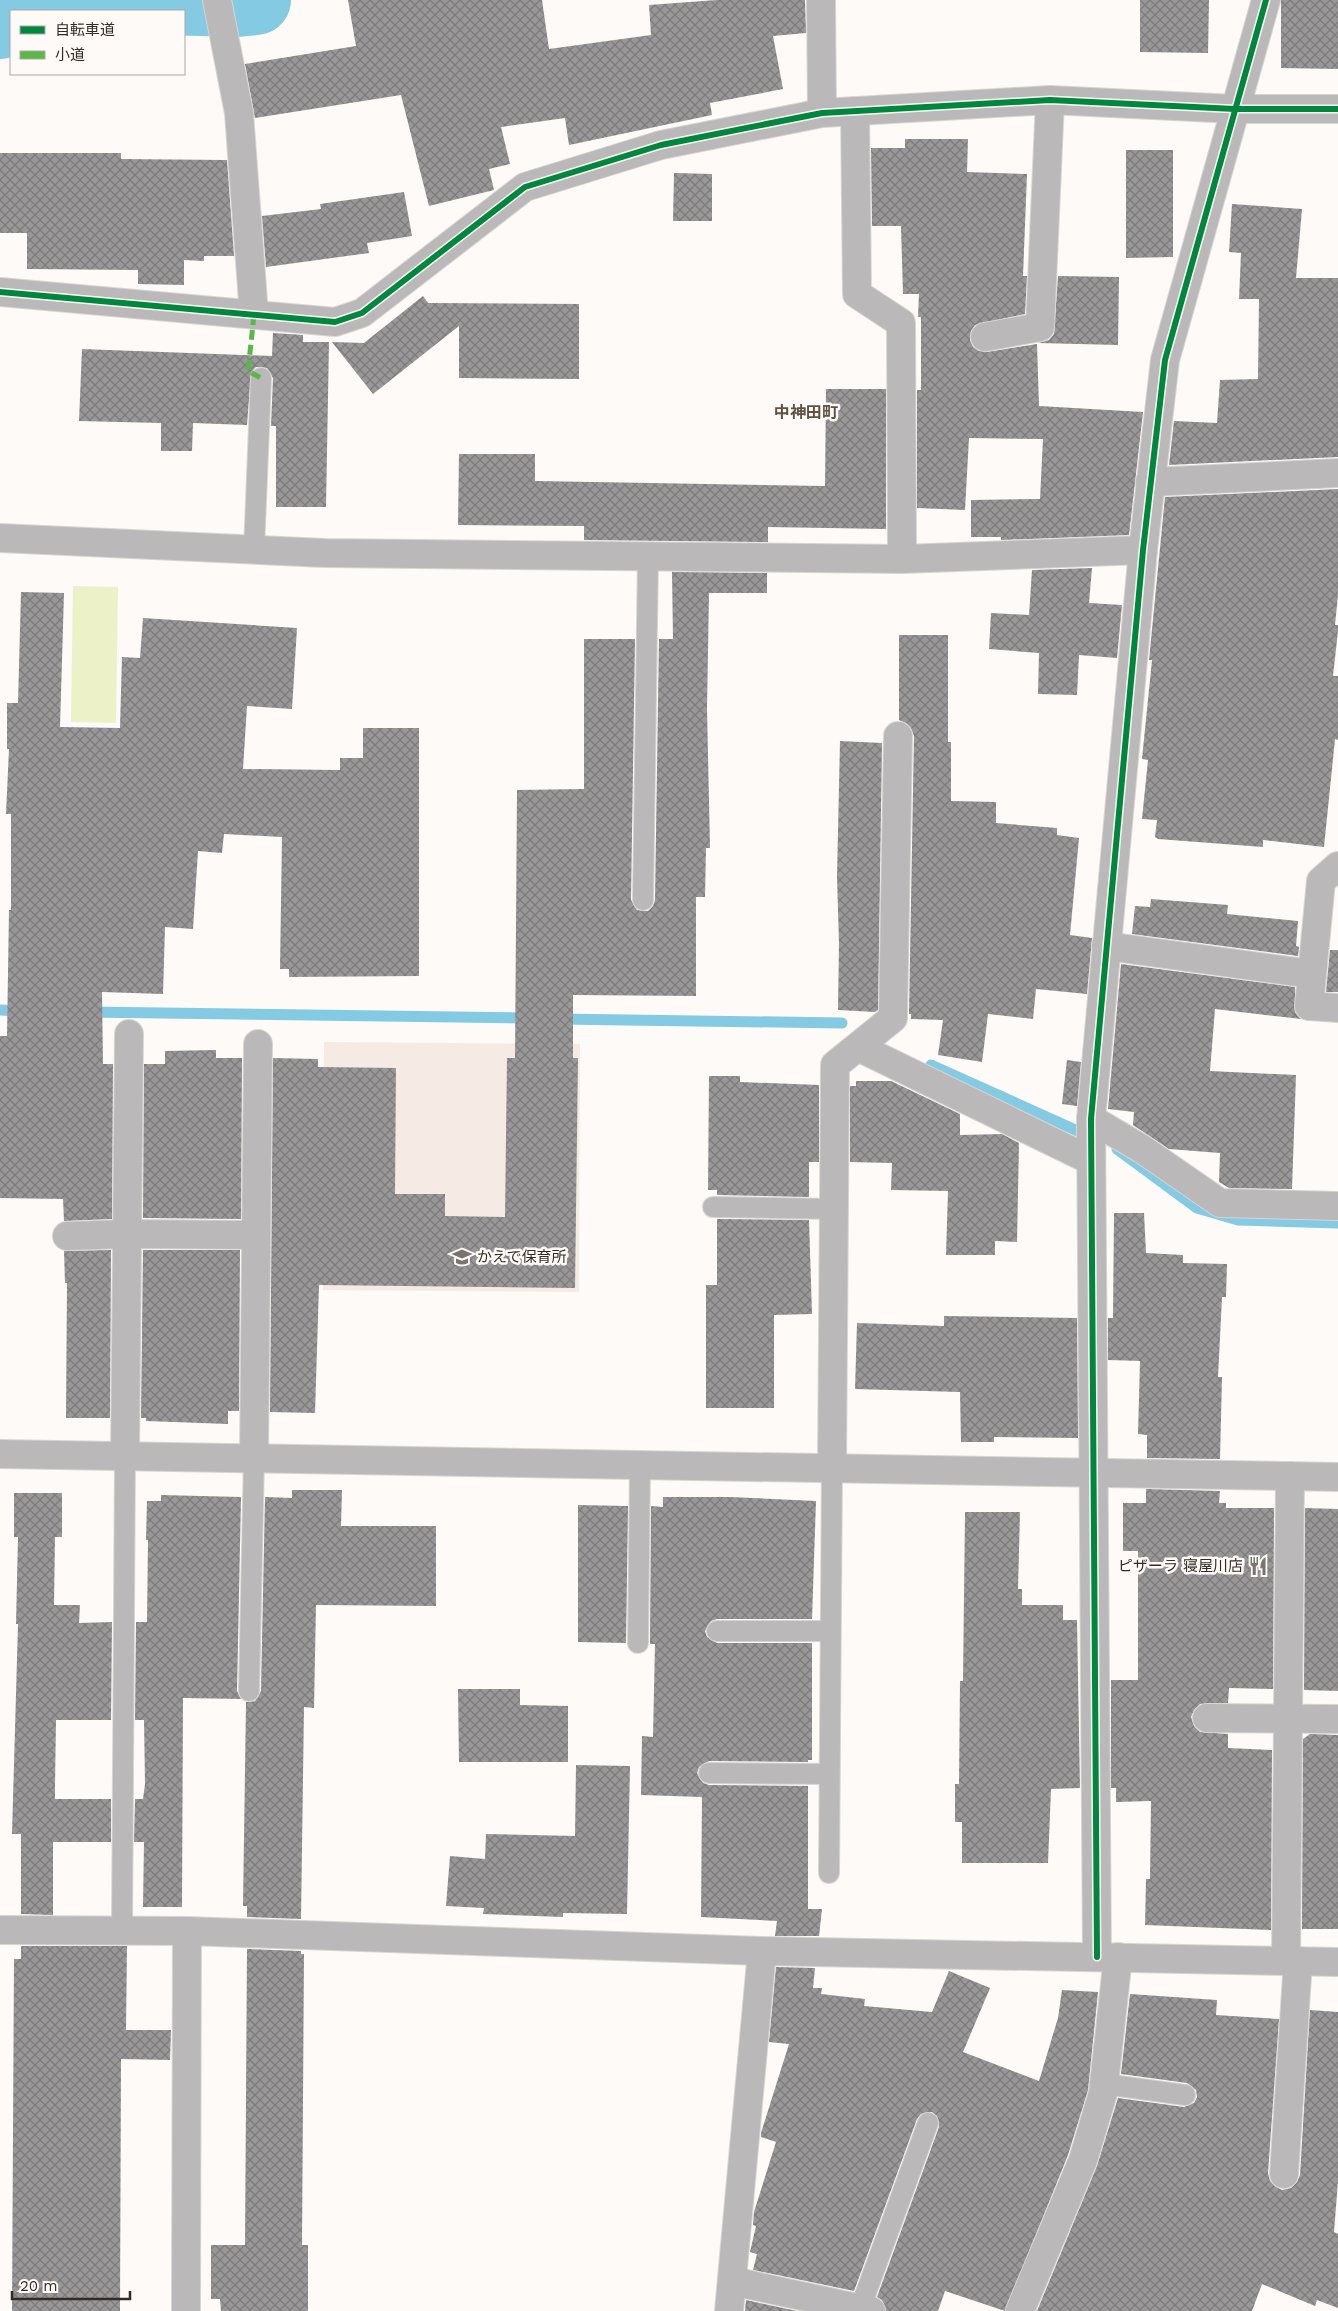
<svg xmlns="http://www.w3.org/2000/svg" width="1338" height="2311" viewBox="0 0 1338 2311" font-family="'Work Sans','Noto Sans JP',sans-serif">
<defs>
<pattern id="building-cross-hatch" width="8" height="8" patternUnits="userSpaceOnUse" patternTransform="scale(1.25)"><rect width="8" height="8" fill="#9a9799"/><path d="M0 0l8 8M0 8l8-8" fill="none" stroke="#7e7b7d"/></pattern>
</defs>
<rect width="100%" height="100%" fill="#fdfaf8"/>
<!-- built -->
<polygon fill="#f5ebe4" points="324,1042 580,1044 579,1292 323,1290"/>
<!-- park -->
<polygon fill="#ecf1c8" points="73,586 118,587 116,723 71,722"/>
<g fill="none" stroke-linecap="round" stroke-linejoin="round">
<!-- stream -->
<g stroke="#83cae2" stroke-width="11">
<polyline points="0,1010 21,1011"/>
<polyline points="87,1012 531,1018"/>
<polyline points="559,1019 842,1023"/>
<polyline points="931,1065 1091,1137"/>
<polyline points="1117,1149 1197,1208 1238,1220 1338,1223"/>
</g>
<!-- river -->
<g stroke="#83cae2" stroke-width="70">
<polyline points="165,0 237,2 256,0"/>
<polyline points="53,11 121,0"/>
<polyline points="0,24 11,20"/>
</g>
</g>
<!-- building -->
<g fill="url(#building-cross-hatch)">
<polygon points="348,0 542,0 549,49 651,35 649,5 717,0 805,0 806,33 773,36 783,89 710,103 712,115 569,145 565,118 501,127 510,164 489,169 494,190 429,206 401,95 255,118 245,64 356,46"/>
<polygon points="1140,0 1209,0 1208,53 1140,52"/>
<polygon points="1281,0 1338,0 1338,69 1281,68"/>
<polygon points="905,139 968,139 967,172 1027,174 1023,276 1027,276 1025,314 975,325 971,331 970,340 973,347 979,351 987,352 1037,344 1039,406 1143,412 1129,535 1001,540 1001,537 971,537 971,500 1040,499 1043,439 969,438 965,510 917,508 917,390 921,390 921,317 918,317 919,294 903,294 901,226 872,226 871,148 905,148"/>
<polygon points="1126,150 1173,150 1173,257 1126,258"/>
<polygon points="0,153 121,153 121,159 227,160 234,256 204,256 204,261 184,260 184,285 138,284 138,270 27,269 27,233 0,233"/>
<polygon points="674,173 712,174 712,221 673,221"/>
<polygon points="404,192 412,236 367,243 369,253 266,267 262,216 321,209 320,204"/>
<polygon points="1232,204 1302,209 1296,278 1338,278 1338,457 1169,465 1174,421 1217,423 1220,380 1258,379 1259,299 1239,299 1241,253 1229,252"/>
<polygon points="1058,276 1119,277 1118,345 1038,343 1049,340 1054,334"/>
<polygon points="423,296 428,303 579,304 579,379 459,378 459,326 373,394 332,342 364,343"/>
<polygon points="273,333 303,335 303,342 329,342 326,507 276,507 276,426 271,426 273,378 267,368 256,367 251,372 247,425 193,423 192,451 161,451 161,423 79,421 82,349 272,356"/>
<polygon points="826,389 886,389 886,529 768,527 768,542 584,540 584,526 458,525 459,454 535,454 535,481 825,486"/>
<polygon points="1338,489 1338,595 1335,625 1338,625 1338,631 1333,676 1338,676 1338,740 1335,739 1324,847 1263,840 1263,847 1158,839 1155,837 1157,820 1142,819 1148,760 1142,759 1152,660 1149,660 1165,497"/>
<polygon points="1092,568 1089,603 1122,605 1117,658 1079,655 1077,695 1038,694 1039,653 989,649 991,613 1029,615 1032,570"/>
<polygon points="672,572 767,573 767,593 709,593 707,708 710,848 706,848 705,897 696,897 696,996 573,995 573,1058 578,1058 575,1288 319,1285 315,1413 270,1412 273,1058 318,1059 318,1067 396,1068 395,1194 445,1194 445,1216 505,1217 507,1058 515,1058 517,790 584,789 584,639 635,639 631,900 637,910 648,911 653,906 655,900 659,639 673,639"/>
<polygon points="21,592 64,593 60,727 120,728 122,657 140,658 143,618 297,628 292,709 247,706 243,769 340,770 340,758 363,758 363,728 419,728 419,976 289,977 289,969 280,969 282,837 224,834 222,853 198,851 193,929 165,927 163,994 102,992 103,1064 113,1064 112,1219 64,1221 63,1199 0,1198 0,1036 7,1036 9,910 11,910 11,814 6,814 9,749 7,749 7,703 18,703"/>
<polygon points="899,635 948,635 948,742 951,742 951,801 996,802 996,823 1057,828 1057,835 1079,838 1070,935 1092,938 1087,994 1036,989 1033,1019 988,1014 982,1062 938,1055 943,1020 911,1019 911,1014 909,1014 914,736 911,728 906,723 899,720"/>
<polygon points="840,741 882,743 878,1010 875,1012 838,1010 839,943 837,877"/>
<polygon points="1151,899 1228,905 1227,914 1298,921 1296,946 1299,947 1298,956 1132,934 1135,906 1150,907"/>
<polygon points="1330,950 1338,950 1338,992 1326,992"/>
<polygon points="1121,964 1295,987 1295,1012 1301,1019 1215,1009 1210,1071 1296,1075 1292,1189 1229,1188 1219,1182 1220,1153 1169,1149 1133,1125 1134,1112 1108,1109"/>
<polygon points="216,1050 216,1058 242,1058 241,1219 143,1218 144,1064 165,1064 165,1051"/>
<polygon points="1067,1060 1081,1062 1077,1106 1062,1104"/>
<polygon points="709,1076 740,1076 740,1082 819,1085 819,1162 809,1162 809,1197 717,1195 717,1190 708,1190"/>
<polygon points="856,1081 891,1081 960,1114 960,1135 1002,1134 1019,1143 1017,1242 995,1241 995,1255 946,1255 948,1191 891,1190 892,1163 850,1162 850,1086 856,1086"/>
<polygon points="1114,1213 1144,1213 1146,1253 1183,1255 1183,1263 1227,1264 1226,1297 1222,1297 1218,1377 1222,1377 1220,1459 1147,1458 1147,1435 1138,1434 1140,1361 1108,1360 1108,1318 1113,1318"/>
<polygon points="717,1219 809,1220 812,1314 774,1315 774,1408 706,1408 706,1285 717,1285"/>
<polygon points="111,1250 110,1418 66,1418 67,1283 65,1283 64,1251"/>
<polygon points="143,1250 240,1250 239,1411 228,1411 228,1424 146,1421 146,1418 141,1418"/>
<polygon points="944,1316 1077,1318 1078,1438 994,1437 994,1442 961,1442 960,1392 855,1389 857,1323 944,1326"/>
<polygon points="1146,1489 1220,1491 1219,1503 1226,1503 1226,1508 1274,1508 1273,1689 1229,1688 1228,1703 1200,1704 1194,1710 1191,1717 1194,1726 1200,1732 1228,1734 1228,1748 1272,1750 1271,1930 1145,1925 1146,1879 1150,1879 1151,1801 1116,1802 1116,1788 1111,1788 1111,1680 1138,1680 1138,1551 1123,1551 1123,1503 1146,1503"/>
<polygon points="292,1490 342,1490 341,1526 436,1526 436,1606 316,1605 314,1708 304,1707 301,1919 247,1917 247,1906 243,1906 246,1702 255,1701 261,1691 265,1497 292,1498"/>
<polygon points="14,1493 62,1493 62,1537 55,1537 54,1605 80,1605 79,1623 112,1622 111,1720 56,1720 55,1785 55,1799 111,1799 111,1842 53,1842 53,1915 21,1914 21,1834 12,1834 18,1624 16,1624 18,1537 14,1537"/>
<polygon points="161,1495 241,1497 237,1691 241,1699 183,1698 182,1907 143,1907 144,1842 134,1842 135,1799 143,1799 145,1784 144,1720 135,1720 136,1622 147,1622 148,1540 146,1540 147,1501 161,1501"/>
<polygon points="663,1497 730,1497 816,1501 812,1619 717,1619 711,1621 705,1631 707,1637 717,1643 812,1643 812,1760 808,1760 808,1762 709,1761 699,1767 697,1773 703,1783 709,1785 808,1786 808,1909 822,1909 819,1936 775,1936 777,1921 701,1917 702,1797 641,1795 642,1736 653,1737 655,1644 650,1644 651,1506 663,1507"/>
<polygon points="578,1505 628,1506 626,1643 578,1642"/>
<polygon points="1305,1508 1338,1509 1338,1691 1304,1690"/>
<polygon points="965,1512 1020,1512 1018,1589 1022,1589 1022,1605 1063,1605 1063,1620 1077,1620 1080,1788 1051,1789 1048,1863 962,1863 962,1822 955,1822 955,1784 959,1784 960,1681 963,1681"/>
<polygon points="458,1689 520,1689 520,1705 568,1706 568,1762 459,1762"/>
<polygon points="1310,1734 1338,1735 1338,1929 1302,1929 1303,1739"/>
<polygon points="576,1765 630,1766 627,1914 563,1913 563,1917 483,1914 484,1908 446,1906 450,1856 485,1859 486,1834 575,1836"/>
<polygon points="21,1946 127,1946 126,2030 171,2030 170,2060 121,2059 120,2311 12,2311 14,1959 21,1959"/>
<polygon points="247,1949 301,1951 301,1954 304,1954 302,2245 308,2245 308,2311 221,2311 220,2299 211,2299 211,2245 245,2245"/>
<polygon points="776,1967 815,1968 813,1988 822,1988 821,1994 865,1999 864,2006 932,2012 949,1971 990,1988 963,2052 1039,2081 1058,2018 1062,1990 1098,1992 1088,2090 1068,2155 1005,2311 945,2291 938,2311 886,2311 882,2300 877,2297 939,2127 937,2116 932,2112 921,2114 917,2119 854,2291 753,2270 757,2254 750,2252 756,2226 753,2225 754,2212 776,2142 761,2137 761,2133 789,2044 769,2042"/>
<polygon points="1130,1994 1217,2000 1216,2015 1279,2019 1268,2173 1270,2181 1276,2187 1282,2190 1291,2188 1297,2182 1300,2175 1310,2010 1338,2012 1338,2181 1334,2232 1338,2234 1338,2308 1317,2300 1315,2306 1262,2284 1252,2311 1037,2311 1097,2166 1118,2098 1184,2107 1194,2103 1197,2097 1196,2090 1187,2083 1121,2074"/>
<polygon points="746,2300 797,2311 745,2311"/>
</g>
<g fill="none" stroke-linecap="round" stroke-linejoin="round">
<!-- service casing -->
<g stroke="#d8d5d3" stroke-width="22">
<g id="service">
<polyline points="254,550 261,378"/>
<polyline points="643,900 648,556"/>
<polyline points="713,1207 834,1209"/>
<polyline points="717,1631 830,1631"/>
<polyline points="638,1643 640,1464"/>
<polyline points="249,1691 254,1457"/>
<polyline points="709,1773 829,1774"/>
<polyline points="829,1873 832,1468"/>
<polyline points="122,1931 125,1455"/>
<polyline points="1104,2084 1185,2095"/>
<polyline points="860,2309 928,2123"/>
</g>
</g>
<!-- minor casing -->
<g stroke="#d8d5d3" stroke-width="30">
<g id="minor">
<polyline points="217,0 239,113 254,315"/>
<polyline points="821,0 822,113"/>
<polyline points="855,111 857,294 901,323 902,559"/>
<polyline points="0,292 335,322 362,313 525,187 661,145 822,113 1050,100 1235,109 1338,109"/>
<polyline points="985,337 1040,327 1050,100"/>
<polyline points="1150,482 1338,473"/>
<polyline points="0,538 324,553 902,559 1143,550"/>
<polyline points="1338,866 1321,881 1309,1006 1338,1008"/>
<polyline points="1106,946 1312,974"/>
<polyline points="858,1047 1090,1160"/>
<polyline points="1091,1119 1142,1149 1220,1203 1338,1206"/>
<polyline points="67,1236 127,1234 256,1235"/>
<polyline points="125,1455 129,1034"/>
<polyline points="254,1457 258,1044"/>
<polyline points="832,1468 835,1065 893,1018 898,736"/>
<polyline points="1207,1718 1338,1719"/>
<polyline points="0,1930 187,1931 762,1951 1338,1962"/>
<polyline points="1097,1957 1091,1119 1143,550 1165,360 1266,0"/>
<polyline points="1286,1960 1290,1476"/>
<polyline points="1284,2174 1298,1961"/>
<polyline points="732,2281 871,2311"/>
<polyline points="186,2311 187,1931"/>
<polyline points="729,2311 762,1951"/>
<polyline points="1020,2311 1083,2160 1103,2093 1118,1957"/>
</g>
</g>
<!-- tertiary casing -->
<g stroke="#d8d5d3" stroke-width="30">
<polyline id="tertiary" points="0,1454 1338,1477"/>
</g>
<!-- service -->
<use href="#service" stroke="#bab8b8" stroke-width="20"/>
<!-- minor -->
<use href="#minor" stroke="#bab8b8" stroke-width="28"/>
<!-- tertiary -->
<use href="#tertiary" stroke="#bab8b8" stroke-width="28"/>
<!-- quiet -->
<polyline stroke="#58b947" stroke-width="5" stroke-dasharray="10 5" stroke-linecap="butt" points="254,315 248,371 261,378"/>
<!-- cycleway casing -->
<g stroke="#fefaf7" stroke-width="9">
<g id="cycleway">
<polyline points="0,292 335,322 362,313 525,187 661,145 822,113 1050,100 1235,109 1338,109"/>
<polyline points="1097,1957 1091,1119 1143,550 1165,360 1266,0"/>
</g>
</g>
<!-- cycleway -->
<use href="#cycleway" stroke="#00873e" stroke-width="6"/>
</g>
<!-- icons -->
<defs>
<g id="school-bare" transform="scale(1.5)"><path d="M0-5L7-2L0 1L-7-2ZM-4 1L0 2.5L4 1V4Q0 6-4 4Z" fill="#7a7470" stroke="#fefaf7" stroke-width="2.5" paint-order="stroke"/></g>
<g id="restaurant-bare" transform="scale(1.5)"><path d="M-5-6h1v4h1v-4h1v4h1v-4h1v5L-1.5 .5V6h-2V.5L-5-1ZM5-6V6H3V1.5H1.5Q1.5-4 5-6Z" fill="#7a7470" stroke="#fefaf7" stroke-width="2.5" paint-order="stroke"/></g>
</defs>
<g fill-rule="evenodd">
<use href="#school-bare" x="462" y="1257"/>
<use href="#restaurant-bare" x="1258" y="1566"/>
</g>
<g text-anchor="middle" stroke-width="5" stroke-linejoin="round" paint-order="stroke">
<!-- poi labels -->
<g font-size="15" fill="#332c26" stroke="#fefaf7" text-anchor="start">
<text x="477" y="1262">かえで保育所</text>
<text x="1243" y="1571" text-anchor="end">ピザーラ 寝屋川店</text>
</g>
<!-- neighbourhood labels -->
<g font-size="16" font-weight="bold" fill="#615144" stroke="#fefaf7">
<text x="806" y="418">中神田町</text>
</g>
</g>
<!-- legend -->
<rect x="10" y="10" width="175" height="65" fill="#fefaf7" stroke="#ada8a3"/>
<rect x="20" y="26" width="25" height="8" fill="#00873e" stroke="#ada8a3"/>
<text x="55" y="35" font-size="15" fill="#332c26">自転車道</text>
<rect x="20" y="51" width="25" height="8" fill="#58b947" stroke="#ada8a3"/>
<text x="55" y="60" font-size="15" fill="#332c26">小道</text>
<!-- scale -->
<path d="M12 2291v8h118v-8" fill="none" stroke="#332c26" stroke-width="2.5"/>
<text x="20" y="2291" font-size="15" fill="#332c26" stroke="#fefaf7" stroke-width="4" paint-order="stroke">20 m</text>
</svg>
